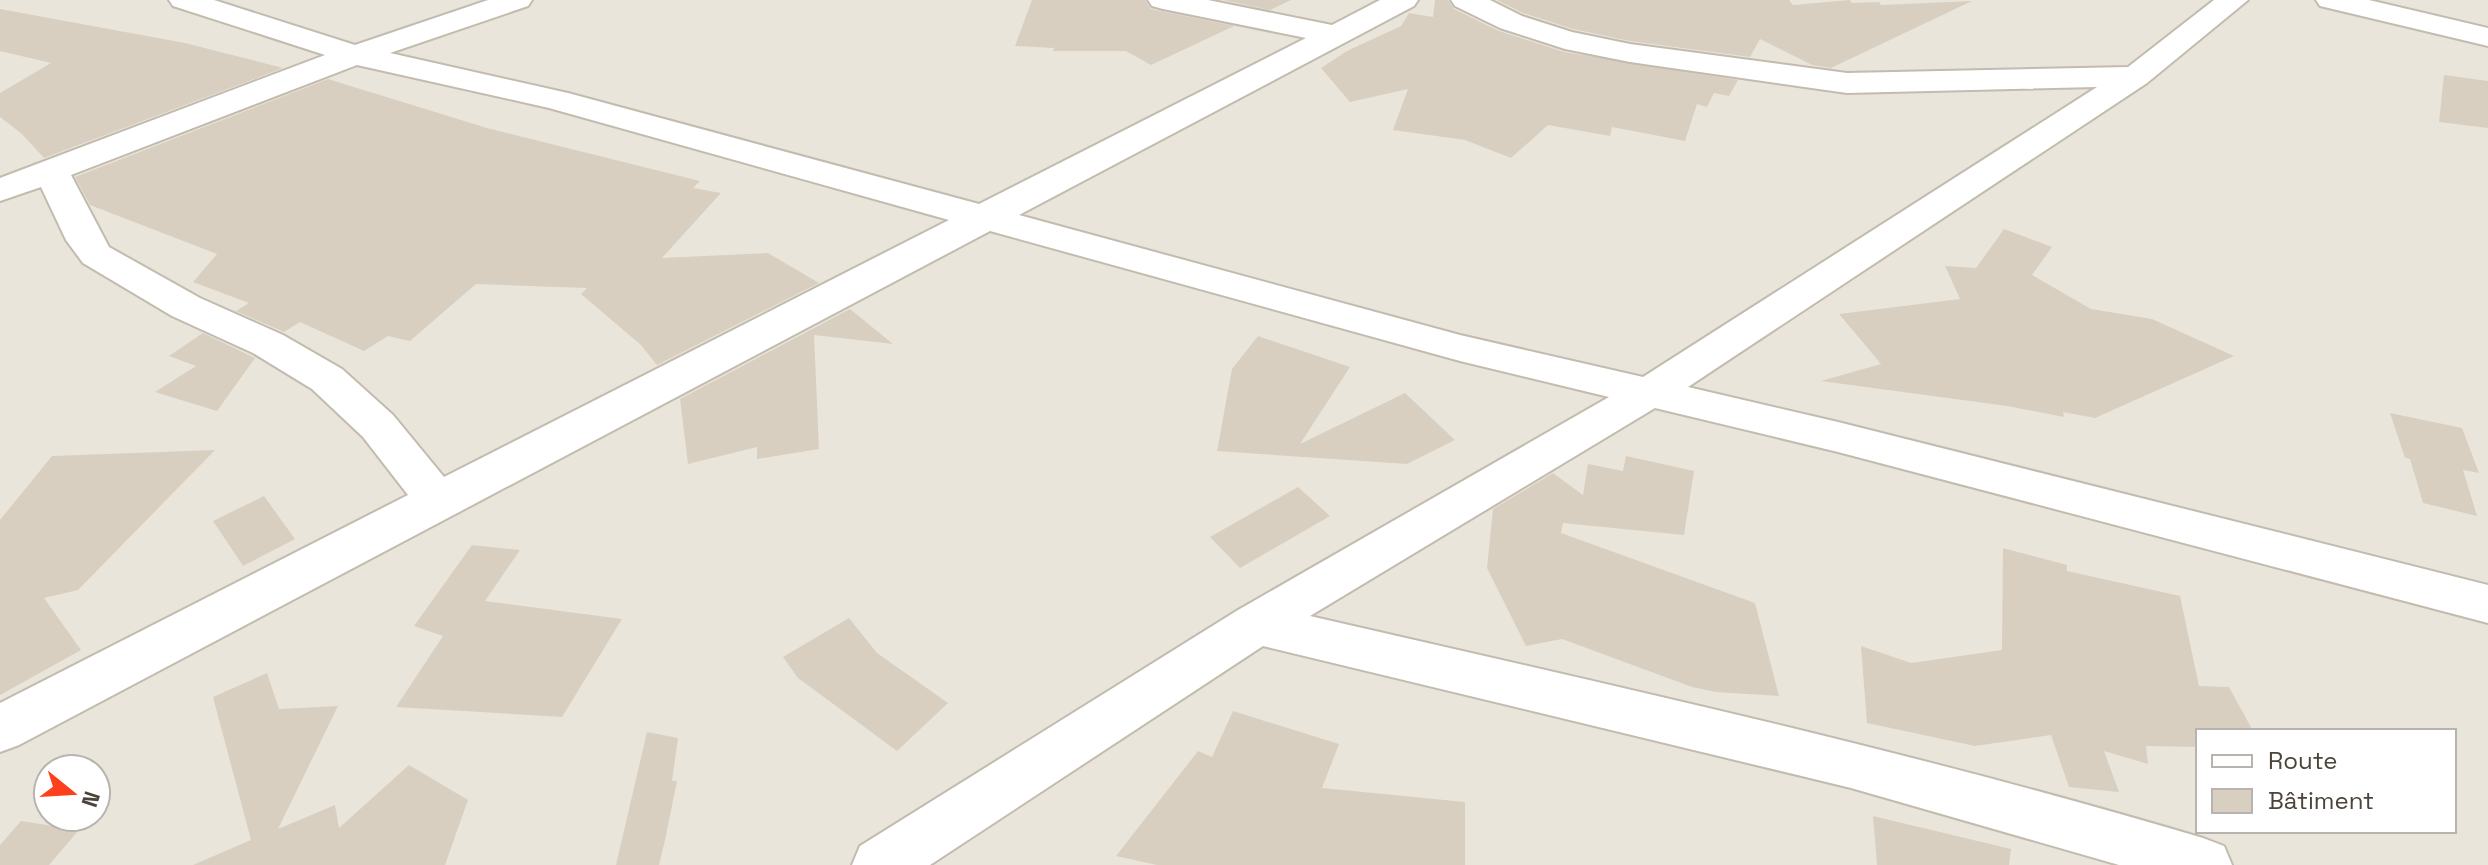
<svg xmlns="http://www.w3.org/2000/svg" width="2488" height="865" viewBox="0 0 2488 865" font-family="'Space Grotesk',sans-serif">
<rect width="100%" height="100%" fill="#f6f3ec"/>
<!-- residential -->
<path fill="#eae5da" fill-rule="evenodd" d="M 0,0 L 2488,0 L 2488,865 L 0,865 ZM 2198,731 L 2454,731 L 2454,831 L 2198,831 ZM 48,769 L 96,769 L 96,817 L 48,817 Z"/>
<!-- building -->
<g fill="#d8cfc1">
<polygon points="1032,0 1145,0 1151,9 1234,26 1151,65 1126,51 1053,51 1054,48 1015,46"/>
<polygon points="1223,0 1291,0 1270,10"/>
<polygon points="1435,0 1448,0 1454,9 1499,31 1564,52 1738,80 1729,96 1714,93 1707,107 1697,104 1685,141 1612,127 1610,136 1548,125 1511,158 1465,140 1393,130 1408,89 1350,102 1321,68 1347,51 1401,26 1409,13 1433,17"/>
<polygon points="1497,0 1789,0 1793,5 1850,0 1852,3 1879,2 1881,5 1972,1 1831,68 1812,65 1760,39 1750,57 1630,41 1573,29 1523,13"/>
<polygon points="0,9 185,43 283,68 44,158 22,134 0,117 0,93 51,63 0,51"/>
<polygon points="2444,75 2488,81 2488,128 2439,122"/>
<polygon points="328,79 487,128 700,181 693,188 721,193 662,258 768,253 819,283 657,365 641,345 581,294 587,288 476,284 410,341 388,336 364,351 300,322 284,332 236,311 249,303 193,282 217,254 90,205 75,177"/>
<polygon points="2004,229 2052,247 2032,275 2091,309 2152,319 2234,356 2095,418 2063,412 2064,417 2007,406 1821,381 1881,364 1839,314 1960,299 1945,266 1976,268"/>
<polygon points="850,309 893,344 814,335 819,449 757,459 757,447 688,464 680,399"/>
<polygon points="203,333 255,358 217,411 155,392 196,366 169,356"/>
<polygon points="1258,336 1350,367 1300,444 1405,393 1455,440 1407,464 1217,451 1232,369"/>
<polygon points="2390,413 2462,428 2479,473 2463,470 2477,516 2423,503 2410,459 2405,458"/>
<polygon points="215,450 78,590 44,598 81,650 0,695 0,520 52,456"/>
<polygon points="1626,456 1694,471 1684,535 1563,523 1561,533 1755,603 1779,696 1716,692 1692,687 1562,639 1526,646 1487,568 1493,509 1553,473 1583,495 1588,464 1623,471"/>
<polygon points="1298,487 1330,516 1240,568 1210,537"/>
<polygon points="264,496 295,539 243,566 213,521"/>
<polygon points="472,545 520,550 485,601 622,619 562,717 396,707 443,636 414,626"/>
<polygon points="2003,548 2067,565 2067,571 2180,596 2199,686 2229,687 2253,731 2198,731 2198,747 2146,746 2148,764 2104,751 2119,792 2069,787 2051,735 1975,746 1867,723 1861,646 1911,663 2002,650"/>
<polygon points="849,618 877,653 948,703 897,751 798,678 783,657"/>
<polygon points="267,673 279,709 338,706 278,829 335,805 339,828 409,765 468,800 445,865 193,865 251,840 213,697"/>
<polygon points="1233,711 1339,744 1322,788 1465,802 1465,865 1157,865 1116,856 1198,751 1212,757"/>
<polygon points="647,732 678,738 672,781 677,781 665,840 659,865 616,865"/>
<polygon points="1873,816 2011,849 2009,865 1877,865"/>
<polygon points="21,821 79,830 49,865 0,865 0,845"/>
</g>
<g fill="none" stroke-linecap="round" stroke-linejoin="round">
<!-- minor casing -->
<g stroke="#c2bbae" stroke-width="4">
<g id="minor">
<path d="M 169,0 L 214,0 L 355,45 L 488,0 L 532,0 L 528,6 L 390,53 L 568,93 L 979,204 L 1306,38 L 1163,9 L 1152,6 L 1148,0 L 1208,0 L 1332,25 L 1380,0 L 1418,0 L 1414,6 L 1019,215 L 1460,335 L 1643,377 L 2097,87 L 1847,93 L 1630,62 L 1565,49 L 1500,28 L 1455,6 L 1451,0 L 1490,0 L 1522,16 L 1572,32 L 1630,44 L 1847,73 L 2128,67 L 2214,0 L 2248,0 L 2147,83 L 1688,387 L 1838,422 L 2488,585 L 2488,623 L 1838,452 L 1655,408 L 1310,616 C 1609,685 1909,750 2203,838 L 2224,846 L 2232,865 L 2119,865 L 1851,788 L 1263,646 L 930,865 L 852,865 L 860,846 L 1238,610 L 1609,397 L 1460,361 L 990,231 L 19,745 L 0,752 L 0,703 L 408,495 L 363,437 L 312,389 L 253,353 L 172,316 L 83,263 L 66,240 L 41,187 L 0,201 L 0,178 L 325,55 L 173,6 ZM 357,65 L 549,108 L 949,220 L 444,477 L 393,415 L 342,369 L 283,335 L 200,298 L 109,247 L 71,175 Z"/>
<polygon points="2316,0 2369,0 2488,28 2488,46 2320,6"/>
</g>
</g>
<!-- minor -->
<use href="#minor" fill="#fff" fill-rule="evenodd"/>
</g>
<!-- legend -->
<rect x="2196" y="729" width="260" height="104" fill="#ffffff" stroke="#b7b4b0" stroke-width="2"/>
<rect x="2212" y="755" width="40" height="12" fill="#ffffff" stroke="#b7b4b0" stroke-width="2"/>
<text x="2268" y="769" font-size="24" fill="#4b4439">Route</text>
<rect x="2212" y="789" width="40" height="24" fill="#d8cfc1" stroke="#b7b4b0" stroke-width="2"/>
<text x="2268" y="809" font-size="24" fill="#4b4439">Bâtiment</text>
<!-- north arrow -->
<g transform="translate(72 793) rotate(108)"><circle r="38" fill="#ffffff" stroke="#b7b4b0" stroke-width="2"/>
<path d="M0-6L14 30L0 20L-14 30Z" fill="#fc3f1d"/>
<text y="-12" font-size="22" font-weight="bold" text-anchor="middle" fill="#4b4439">N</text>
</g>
</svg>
